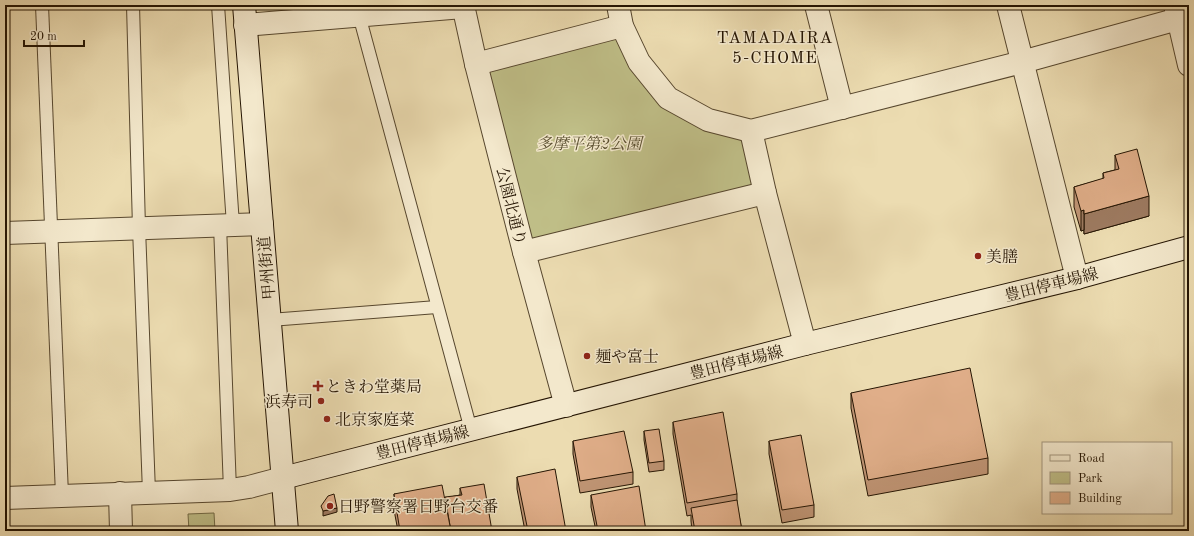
<svg xmlns="http://www.w3.org/2000/svg" width="1194" height="536" viewBox="0 0 1194 536" font-family="'Old Standard TT','Noto Serif JP',serif">
<rect width="100%" height="100%" fill="#ecdcb1"/>
<filter id="stains"><feTurbulence type="fractalNoise" baseFrequency=".005" numOctaves="4"/><feColorMatrix values="0 0 0 0 .2 0 0 0 0 .09 0 0 0 0 .02 0 0 0 .5 -.17"/></filter>
<radialGradient id="worn" r=".72"><stop offset=".6" stop-color="#630" stop-opacity="0"/><stop offset="1" stop-color="#630" stop-opacity=".3"/></radialGradient>
<!-- park -->
<g fill="#bfbe87" stroke="#726a45">
<polygon points="622,26 668,98 751,131 765,193 524,252 476,64"/>
<polygon points="214,513 215,531 189,531 188,514"/>
</g>
<g fill="none" stroke-linecap="round" stroke-linejoin="round">
<!-- service casing -->
<g stroke="#57472e" stroke-width="14">
<g id="service">
<polyline points="42,5 62,495"/>
<polyline points="133,5 139,228 149,492"/>
<polyline points="218,5 233,225"/>
<polyline points="359,15 471,430"/>
<polyline points="220,225 230,490"/>
<polyline points="270,320 437,307"/>
</g>
</g>
<!-- minor casing -->
<g stroke="#57472e" stroke-width="24">
<g id="minor">
<polyline points="463,5 476,64 524,252 566,406"/>
<polyline points="618,5 622,26 639,62 668,98 708,120 751,131 1022,62 1178,19"/>
<polyline points="816,5 842,108"/>
<polyline points="1008,5 1077,278"/>
<polyline points="1175,5 1189,65"/>
<polyline points="245,25 463,7"/>
<polyline points="476,64 622,26"/>
<polyline points="751,131 765,193 805,344"/>
<polyline points="5,233 262,224"/>
<polyline points="524,252 765,193"/>
<polyline points="120,493 121,531"/>
</g>
</g>
<!-- tertiary casing -->
<g stroke="#57472e" stroke-width="24">
<polyline id="tertiary" points="5,498 230,490 249,487 283,478"/>
</g>
<!-- secondary casing -->
<g stroke="#251503" stroke-width="24">
<g id="secondary">
<polyline points="244,5 287,531"/>
<polyline points="283,478 805,344 1077,278 1189,247"/>
</g>
</g>
<!-- service -->
<use href="#service" stroke="#f3e8cc" stroke-width="12"/>
<!-- minor -->
<use href="#minor" stroke="#f3e8cc" stroke-width="22"/>
<!-- tertiary -->
<use href="#tertiary" stroke="#f3e8cc" stroke-width="22"/>
<!-- secondary -->
<use href="#secondary" stroke="#f3e8cc" stroke-width="22"/>
</g>
<!-- wall -->
<g fill="#c19676" stroke="#251503">
<polygon points="1115,155 1149,216 1084,234 1084,230 1081,231 1074,207 1074,187 1103,179 1103,173 1115,170"/>
<polygon points="851,393 988,458 988,474 868,496 851,408"/>
<polygon points="673,422 737,494 737,504 742,531 692,531 691,521 691,515 687,516 673,434"/>
<polygon points="644,431 664,461 664,470 649,472 644,440"/>
<polygon points="573,441 633,472 633,484 580,493 573,454"/>
<polygon points="769,441 814,505 814,517 782,523 769,454"/>
<polygon points="517,477 566,531 525,531 517,489"/>
<polygon points="460,488 492,531 398,531 394,510 394,494 445,498 460,495"/>
<polygon points="591,495 646,531 596,531 591,507"/>
</g>
<!-- shaded-wall -->
<g fill="#9d7a60" stroke="#251503">
<polygon points="1149,196 1149,216 1084,234 1084,214"/>
<polygon points="1084,210 1084,230 1081,231 1081,211"/>
<polygon points="337,508 337,512 323,516 323,511"/>
</g>
<!-- building -->
<g fill="#e0ae89" stroke="#251503">
<polygon points="1137,149 1149,196 1084,214 1084,210 1081,211 1074,187 1104,178 1103,173 1119,169 1115,155"/>
<polygon points="970,368 988,458 868,480 851,393"/>
<polygon points="723,412 737,494 687,503 673,422"/>
<polygon points="659,429 664,461 649,463 644,431"/>
<polygon points="624,431 633,472 580,481 573,441"/>
<polygon points="801,435 814,505 782,510 769,441"/>
<polygon points="555,469 566,531 528,531 517,477"/>
<polygon points="484,484 492,531 451,531 445,497 462,495 460,488"/>
<polygon points="442,485 451,531 400,531 394,494"/>
<polygon points="639,486 646,531 598,531 591,495"/>
<polygon points="334,494 337,508 323,511 321,506 328,496"/>
<polygon points="737,500 742,531 695,531 691,508"/>
</g>
<!-- markers -->
<g fill="#8f2418" stroke="#f3e8cc" stroke-width="1.5">
<circle cx="978" cy="256" r="4"/>
<circle cx="587" cy="356" r="4"/>
<path d="M316 380h4v4h4v4h-4v4h-4v-4h-4v-4h4z"/>
<circle cx="321" cy="401" r="4"/>
<circle cx="327" cy="419" r="4"/>
<circle cx="330" cy="506" r="4"/>
</g>
<g text-anchor="middle" stroke-width="3" stroke-linejoin="round" paint-order="stroke">
<!-- park labels -->
<g font-size="16" font-style="italic" fill="#5b5031" stroke="#f3e8cc">
<text x="589" y="149">多摩平第2公園</text>
</g>
<!-- street labels -->
<g font-size="16" fill="#251503" stroke="#f3e8cc">
<text transform="translate(512 206) rotate(76)" y="6">公園北通り</text>
<text transform="translate(266 268) rotate(-95)" y="6">甲州街道</text>
<text transform="translate(1051 284) rotate(-14)" y="6">豊田停車場線</text>
<text transform="translate(736 362) rotate(-14)" y="6">豊田停車場線</text>
<text transform="translate(422 442) rotate(-14)" y="6">豊田停車場線</text>
</g>
<!-- poi labels -->
<g font-size="16" fill="#251503" stroke="#f3e8cc" text-anchor="start">
<text x="986" y="262">美膳</text>
<text x="595" y="362">麺や富士</text>
<text x="326" y="392">ときわ堂薬局</text>
<text x="313" y="407" text-anchor="end">浜寿司</text>
<text x="335" y="425">北京家庭菜</text>
<text x="338" y="512">日野警察署日野台交番</text>
</g>
<!-- neighbourhood labels -->
<g font-size="17" letter-spacing="1" fill="#251503" stroke="#f3e8cc">
<text x="775" y="43">TAMADAIRA<tspan x="775" dy="20">5-CHOME</tspan></text>
</g>
</g>
<!-- margin -->
<rect width="1194" height="536" fill="none" stroke="#ecdcb1" stroke-width="20"/>
<rect x="6" y="6" width="1182" height="524" fill="none" stroke="#251503" stroke-width="2"/>
<rect x="10" y="10" width="1174" height="516" fill="none" stroke="#251503"/>
<!-- legend -->
<rect x="1042" y="442" width="130" height="72" fill="#f3e8cc" stroke="#a1947c"/>
<rect x="1050" y="455" width="20" height="6" fill="#f3e8cc" stroke="#a1947c"/>
<text x="1078" y="462" font-size="12" fill="#251503">Road</text>
<rect x="1050" y="472" width="20" height="12" fill="#bfbe87" stroke="#a1947c"/>
<text x="1078" y="482" font-size="12" fill="#251503">Park</text>
<rect x="1050" y="492" width="20" height="12" fill="#e0ae89" stroke="#a1947c"/>
<text x="1078" y="502" font-size="12" fill="#251503">Building</text>
<!-- scale -->
<path d="M24 40v6h60v-6" fill="none" stroke="#251503" stroke-width="2"/>
<text x="30" y="40" font-size="12" fill="#251503" stroke="#f3e8cc" stroke-width="3" paint-order="stroke">20 m</text>
<rect width="100%" height="100%" filter="url(#stains)"/>
<rect width="100%" height="100%" fill="url(#worn)"/>
</svg>
